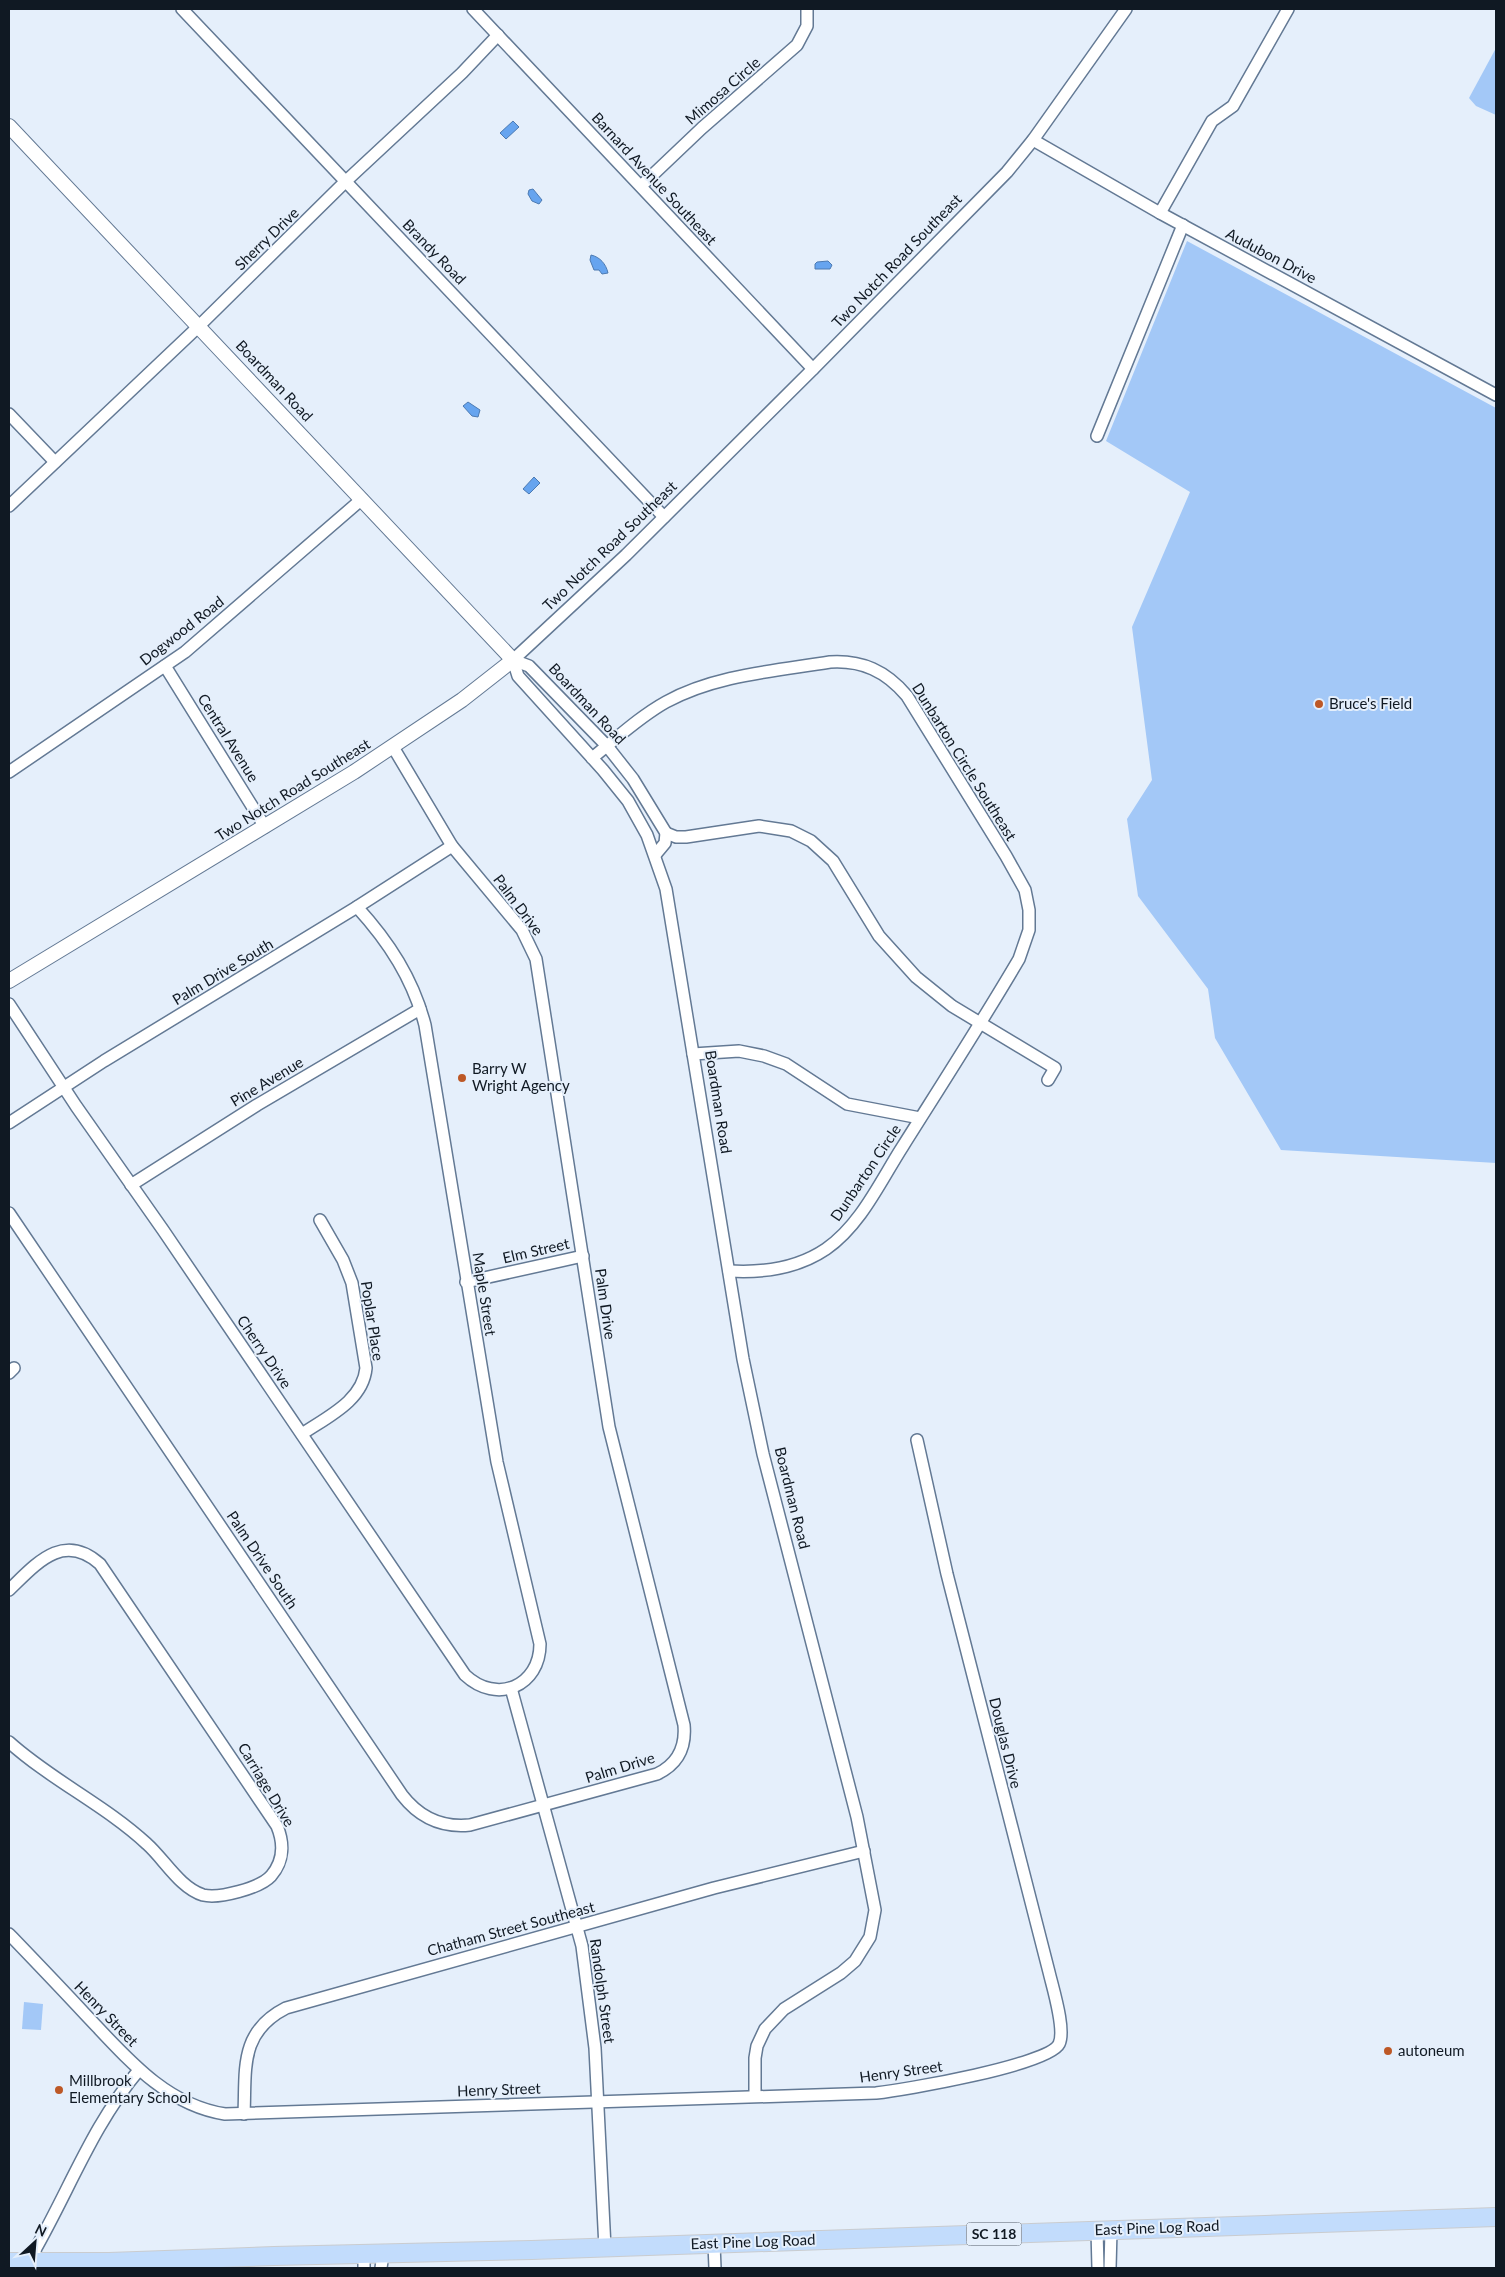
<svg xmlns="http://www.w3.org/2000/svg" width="1505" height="2277" viewBox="0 0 1505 2277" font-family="Lato,sans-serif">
<rect width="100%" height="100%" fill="#e5effb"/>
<!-- green -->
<g fill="#a3c8f7">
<polygon points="1496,48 1496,115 1476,106 1469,98"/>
<polygon points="1187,241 1496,408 1496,1163 1281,1150 1215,1038 1208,989 1138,896 1127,819 1152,780 1132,627 1190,492 1106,441"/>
<polygon points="24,2002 43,2004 41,2030 22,2029"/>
</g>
<!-- water -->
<g fill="#66a4ef" stroke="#4c7ab2">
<polygon points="513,121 519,127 506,139 500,133"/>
<polygon points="533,189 542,200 539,204 532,201 528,194 529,190"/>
<path d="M 591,255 C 600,257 606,264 608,273 L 602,274 L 599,270 L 594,270 L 590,260 Z"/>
<polygon points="828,261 832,265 830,269 815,269 815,264 817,262"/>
<polygon points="468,402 480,410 478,417 472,416 463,406"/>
<polygon points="534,477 540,483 529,494 523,489"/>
</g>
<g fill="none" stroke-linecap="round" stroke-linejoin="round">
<!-- minor casing -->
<g stroke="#637994" stroke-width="14">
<g id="minor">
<polyline points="182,9 664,517"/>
<polyline points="473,9 813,369"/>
<polyline points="1033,140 1160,213 1496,395"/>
<polyline points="641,186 702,128 797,45 807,26 807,9"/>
<polyline points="1160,213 1212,121 1233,106 1288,9"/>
<polyline points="9,414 55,462"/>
<polyline points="1097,436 1183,225"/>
<polyline points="9,506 199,326 345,182 462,73 498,35"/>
<polyline points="513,660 518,676 603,770 628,801 647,835 666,889 743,1359 763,1454 857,1817 875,1910 870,1937 855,1961 841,1973 784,2009 765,2029 757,2046 755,2058 755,2096"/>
<polyline points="513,660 626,555 813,369 1007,172 1033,140 1126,9"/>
<polyline points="513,660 529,666 607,746 633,779 666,833 665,843 655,855"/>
<polyline points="165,666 265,827"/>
<path d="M 592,758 C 616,739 639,717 666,702 C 715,675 775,671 830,662 C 862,660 886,671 907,696 L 1006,856 L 1025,890 L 1029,910 L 1029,930 L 1019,959 C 982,1022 942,1084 903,1146 C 881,1180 861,1225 826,1249 C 798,1268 762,1273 729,1271"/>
<polyline points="9,772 185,652 362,499"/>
<polyline points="666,833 676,837 686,837 759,826 791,831 811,841 833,861 879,936 916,977 952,1006 1055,1068 1048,1080"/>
<path d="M 9,1004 L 76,1106 L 163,1230 L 465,1675 C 497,1705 540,1686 540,1644 L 497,1462 L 425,1025 C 413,979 389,942 357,907"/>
<polyline points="693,1054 739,1051 764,1056 786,1064 847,1104 920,1118"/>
<polyline points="9,1123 104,1061 357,907 452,846"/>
<polyline points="131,1185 257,1105 420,1009"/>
<path d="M 9,1213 L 402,1795 C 419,1817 441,1828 470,1825 L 657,1774 C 678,1764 686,1747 684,1725 L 609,1427 L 536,959 L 522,930 L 452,846 L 393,747"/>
<polyline points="466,1282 583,1256"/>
<polyline points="9,1373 14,1368"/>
<path d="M 302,1434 C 327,1417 363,1401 366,1368 L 352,1283 L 343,1260 L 320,1220"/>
<path d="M 9,1590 C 36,1564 63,1531 100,1564 L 277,1826 C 284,1843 284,1861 271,1876 C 260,1888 219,1899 203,1895 C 180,1888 164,1859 147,1844 C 105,1805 51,1780 9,1742"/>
<polyline points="511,1688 582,1946 595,2048 605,2248"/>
<path d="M 9,1934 C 34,1960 60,1987 85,2014 C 125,2056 165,2105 225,2114 L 876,2093 C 904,2090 1049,2065 1059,2044 C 1066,2030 1053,1989 1049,1972 L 947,1574 L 917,1440"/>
<path d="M 244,2114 C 246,2069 239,2032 286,2008 L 714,1888 L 864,1851"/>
<polyline points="1097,2230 1098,2268"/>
<polyline points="714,2244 715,2268"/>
<path d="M 30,2267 L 36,2248 C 70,2188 94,2123 139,2070"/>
<polyline points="364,2268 364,2254"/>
<polyline points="381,2268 383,2254"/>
<polyline points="1110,2268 1111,2230"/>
</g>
</g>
<!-- tertiary casing -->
<g stroke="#637994" stroke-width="16">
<polyline id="tertiary" points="9,126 513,660 462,700 354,772 9,981"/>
</g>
<!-- primary casing -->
<g stroke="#cacccf" stroke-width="20">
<polyline id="primary" points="9,2262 109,2262 274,2256 532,2250 1496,2217"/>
</g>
<!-- minor -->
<use href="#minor" stroke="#fff" stroke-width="11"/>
<!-- tertiary -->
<use href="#tertiary" stroke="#fff" stroke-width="14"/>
<!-- primary -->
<use href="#primary" stroke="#c2dcfc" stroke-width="18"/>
</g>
<!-- markers -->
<g fill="#bd5826" stroke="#e5effb" stroke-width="2">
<circle cx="1319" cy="704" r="5"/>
<circle cx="462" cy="1078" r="5"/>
<circle cx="1388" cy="2051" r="5"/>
<circle cx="59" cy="2090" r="5"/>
</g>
<g text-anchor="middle" stroke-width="4" stroke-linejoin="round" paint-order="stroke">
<!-- shield labels -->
<rect fill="#e5effb" stroke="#505964" stroke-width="1" x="966.5" y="2222.5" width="55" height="23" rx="4"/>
<g font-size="14" font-weight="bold" fill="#101923">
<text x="994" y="2239">SC 118</text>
</g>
<!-- street labels -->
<g font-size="15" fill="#101923" stroke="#e5effb">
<text transform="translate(723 91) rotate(-41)" y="5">Mimosa Circle</text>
<text transform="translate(654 179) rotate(47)" y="5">Barnard Avenue Southeast</text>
<text transform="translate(267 239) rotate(-44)" y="5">Sherry Drive</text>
<text transform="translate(434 252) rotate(46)" y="5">Brandy Road</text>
<text transform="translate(1271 256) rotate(28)" y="5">Audubon Drive</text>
<text transform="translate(897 261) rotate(-46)" y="5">Two Notch Road Southeast</text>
<text transform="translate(274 381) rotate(47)" y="5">Boardman Road</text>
<text transform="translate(610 546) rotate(-44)" y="5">Two Notch Road Southeast</text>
<text transform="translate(182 631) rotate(-38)" y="5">Dogwood Road</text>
<text transform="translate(587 704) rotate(47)" y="5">Boardman Road</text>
<text transform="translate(228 738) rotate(58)" y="5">Central Avenue</text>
<text transform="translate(964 762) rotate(58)" y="5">Dunbarton Circle Southeast</text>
<text transform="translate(293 790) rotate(-32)" y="5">Two Notch Road Southeast</text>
<text transform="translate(518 905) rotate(53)" y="5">Palm Drive</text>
<text transform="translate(223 972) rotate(-31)" y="5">Palm Drive South</text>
<text transform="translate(267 1082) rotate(-31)" y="5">Pine Avenue</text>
<text transform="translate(718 1102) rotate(81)" y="5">Boardman Road</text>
<text transform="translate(866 1173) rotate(-56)" y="5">Dunbarton Circle</text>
<text transform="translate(536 1251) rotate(-13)" y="5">Elm Street</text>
<text transform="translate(484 1294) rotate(81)" y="5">Maple Street</text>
<text transform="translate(605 1304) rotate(82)" y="5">Palm Drive</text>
<text transform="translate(372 1321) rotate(81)" y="5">Poplar Place</text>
<text transform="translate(264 1352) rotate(56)" y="5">Cherry Drive</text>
<text transform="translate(792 1498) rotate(76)" y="5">Boardman Road</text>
<text transform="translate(262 1560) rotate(56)" y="5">Palm Drive South</text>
<text transform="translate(1005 1743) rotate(76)" y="5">Douglas Drive</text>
<text transform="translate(620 1768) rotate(-17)" y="5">Palm Drive</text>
<text transform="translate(266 1785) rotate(59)" y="5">Carriage Drive</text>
<text transform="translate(511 1929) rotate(-15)" y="5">Chatham Street Southeast</text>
<text transform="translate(602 1991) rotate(82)" y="5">Randolph Street</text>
<text transform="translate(106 2014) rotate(46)" y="5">Henry Street</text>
<text transform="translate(901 2072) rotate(-8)" y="5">Henry Street</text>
<text transform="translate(499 2090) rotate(-2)" y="5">Henry Street</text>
<text transform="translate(1157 2228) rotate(-2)" y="5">East Pine Log Road</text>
<text transform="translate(753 2242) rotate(-2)" y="5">East Pine Log Road</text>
</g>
<!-- poi labels -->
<g font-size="15" fill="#101923" stroke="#e5effb" text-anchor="start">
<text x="1329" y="709">Bruce's Field</text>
<text x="472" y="1074">Barry W<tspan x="472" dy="17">Wright Agency</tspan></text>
<text x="1398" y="2056">autoneum</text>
<text x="69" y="2086">Millbrook<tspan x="69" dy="17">Elementary School</tspan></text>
</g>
</g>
<!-- border -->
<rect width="1505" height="2277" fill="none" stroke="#101923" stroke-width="20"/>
<!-- north arrow -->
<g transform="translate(35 2242) rotate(26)" stroke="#e5effb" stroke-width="4" paint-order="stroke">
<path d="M0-4L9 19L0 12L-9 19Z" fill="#101923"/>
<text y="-8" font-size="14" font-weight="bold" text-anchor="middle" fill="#101923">N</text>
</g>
</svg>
